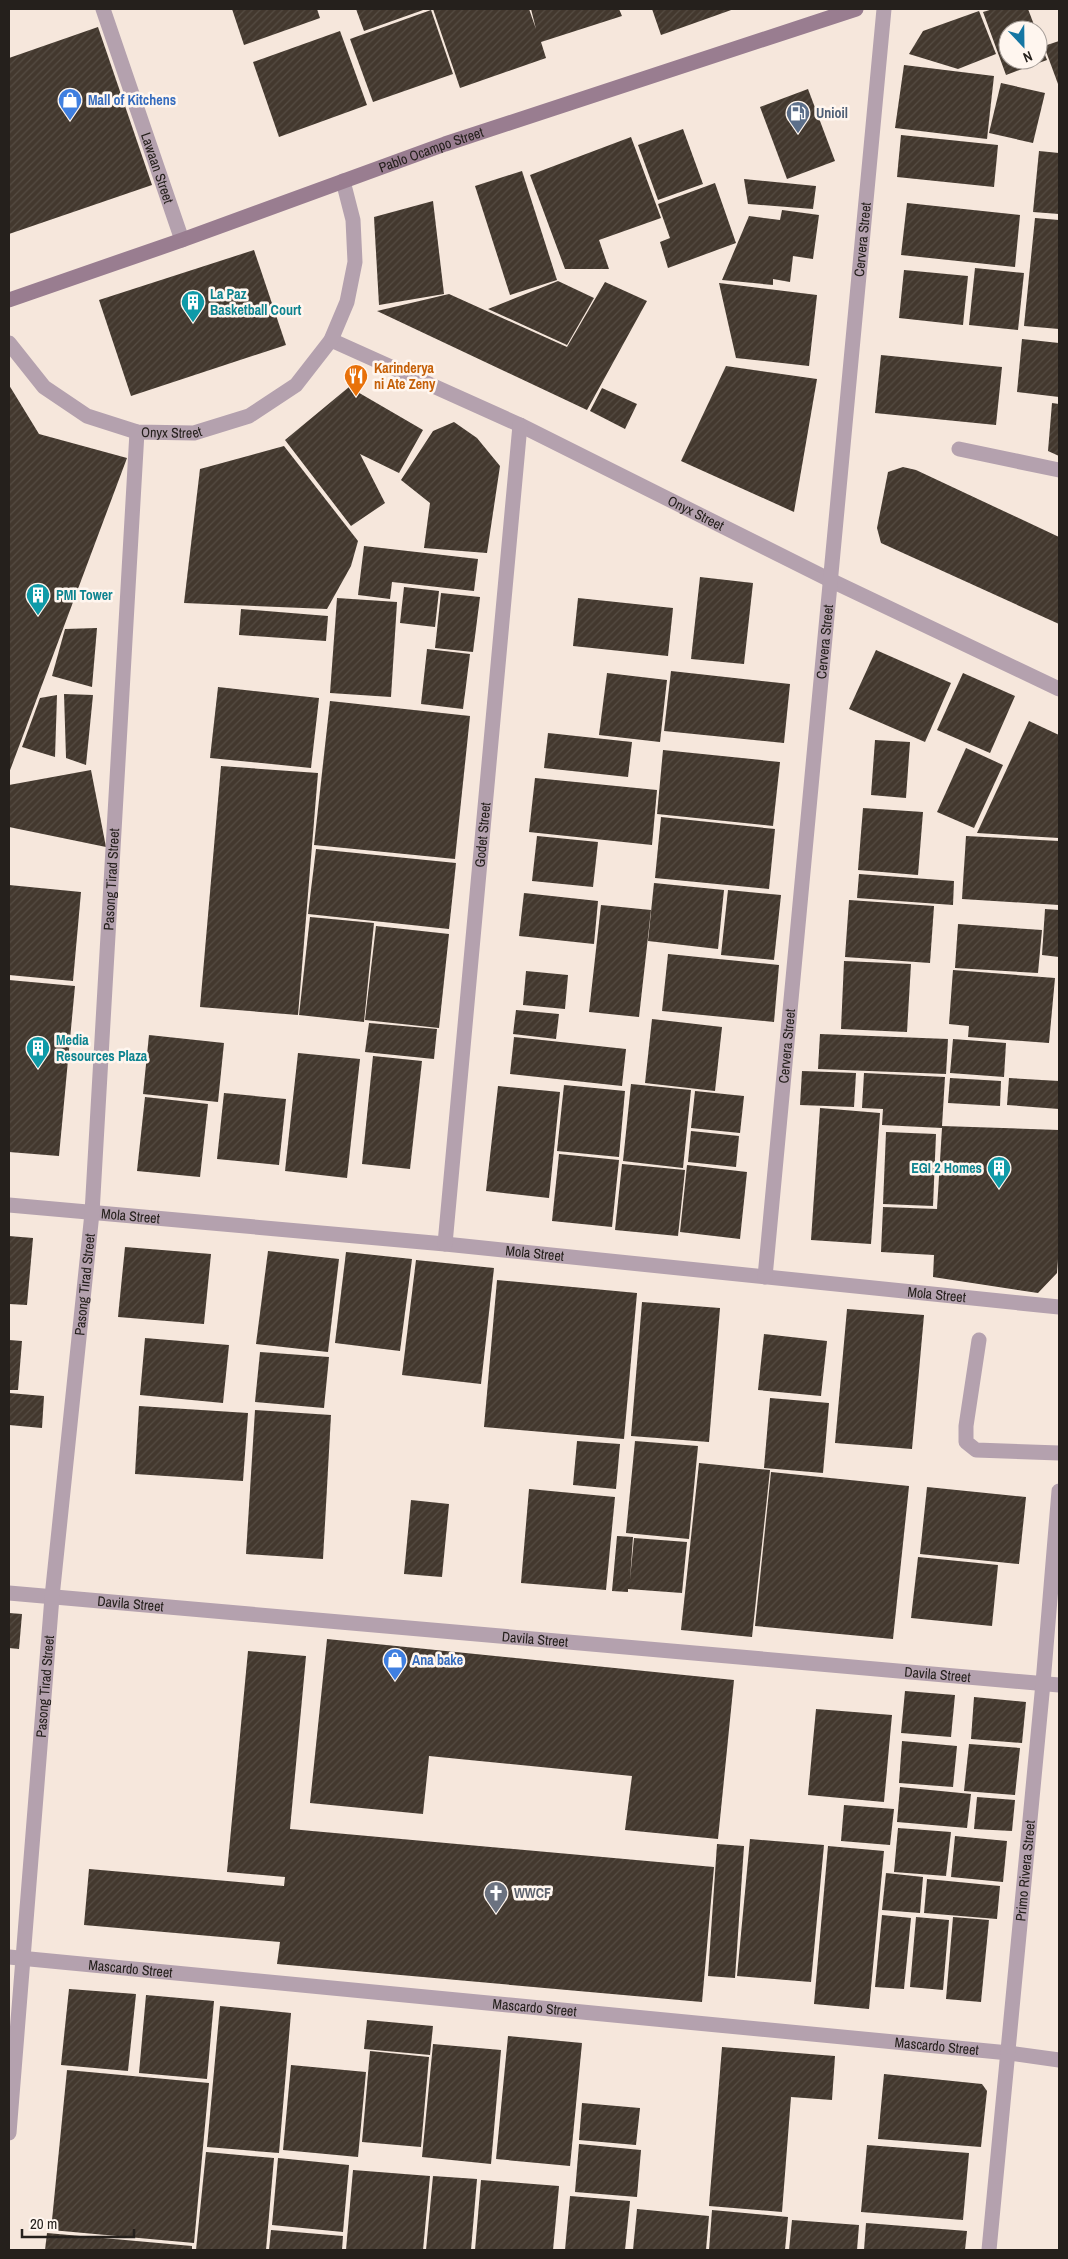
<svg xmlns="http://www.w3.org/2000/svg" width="1068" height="2259" viewBox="0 0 1068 2259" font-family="'Archivo Narrow',sans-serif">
<defs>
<pattern id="building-hatch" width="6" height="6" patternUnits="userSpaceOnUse" patternTransform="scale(1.25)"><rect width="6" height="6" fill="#43382e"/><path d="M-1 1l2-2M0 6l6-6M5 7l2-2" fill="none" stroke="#554c43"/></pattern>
</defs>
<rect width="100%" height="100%" fill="#f6e7dc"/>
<!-- building -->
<g fill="url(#building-hatch)">
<polygon points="232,9 317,9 320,18 244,45"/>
<polygon points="356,9 426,9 364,31"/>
<polygon points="433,9 529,9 536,29 531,9 619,9 622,16 541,42 546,58 460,88"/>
<polygon points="652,9 734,9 661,35"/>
<polygon points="993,9 1028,9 1036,30 1008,30 1008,60 1038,60 1038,37 1047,60 1006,75 983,12"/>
<polygon points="431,10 453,74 373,102 350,39"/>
<polygon points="979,11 996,54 958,69 909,54 923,31"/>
<polygon points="98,27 152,185 9,234 9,58"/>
<polygon points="340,31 367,105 279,137 253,62"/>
<polygon points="1059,41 1059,84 1058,84 1044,46"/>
<polygon points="904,65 994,76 987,139 895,128"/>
<polygon points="1001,83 1045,93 1033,143 989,133"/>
<polygon points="808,89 835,161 787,179 760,107"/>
<polygon points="683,129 703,184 658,200 638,145"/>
<polygon points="901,135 998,145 994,187 897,177"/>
<polygon points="631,137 661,218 599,240 609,269 565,269 530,175"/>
<polygon points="1039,151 1059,153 1059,214 1033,212"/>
<polygon points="522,171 557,280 510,295 475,186"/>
<polygon points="744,179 816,186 813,209 748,204"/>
<polygon points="715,183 736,243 668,268 660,242 670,238 658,204"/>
<polygon points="433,201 444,294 379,305 374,217"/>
<polygon points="907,203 1020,215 1015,267 901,255"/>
<polygon points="782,210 819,215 813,259 793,256 790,282 773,279 773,285 722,280 749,216 780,220"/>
<polygon points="1035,218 1059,220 1059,329 1024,326"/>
<polygon points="254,250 286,345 131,396 99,300"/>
<polygon points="975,268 1024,273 1018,330 969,325"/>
<polygon points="904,270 968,276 963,325 899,318"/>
<polygon points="558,281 594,298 567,345 488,309"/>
<polygon points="605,282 647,301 587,410 377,311 449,294 567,347"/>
<polygon points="719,283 817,295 809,366 736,358"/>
<polygon points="1022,339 1059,343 1059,397 1017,392"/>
<polygon points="881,355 1002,367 996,425 875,413"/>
<polygon points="726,366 817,379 794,512 681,461"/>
<polygon points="9,385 39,434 127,458 9,773"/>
<polygon points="349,387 423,430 399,473 360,454 385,503 351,526 285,440"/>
<polygon points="602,388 637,404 625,429 590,411"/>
<polygon points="1052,403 1059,404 1059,456 1048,451"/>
<polygon points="454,422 477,438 500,466 487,553 424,548 430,503 401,480 433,431"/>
<polygon points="284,446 358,541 351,566 327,609 184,603 200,469"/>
<polygon points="903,467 916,470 1059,537 1059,624 881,543 877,528 888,472"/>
<polygon points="364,546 478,559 474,591 392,582 390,599 358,595"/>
<polygon points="700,577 753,583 744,664 691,659"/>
<polygon points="404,587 439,591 435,627 400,623"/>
<polygon points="441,593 480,597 473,652 435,648"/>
<polygon points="337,598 397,602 391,697 330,693"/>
<polygon points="578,598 673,608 668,656 573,646"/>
<polygon points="241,609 328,616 326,641 239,635"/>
<polygon points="97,628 92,687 52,676 65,629"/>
<polygon points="427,649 470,654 463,709 421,704"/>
<polygon points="876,650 951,683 925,742 849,709"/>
<polygon points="671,671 790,684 784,743 664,731"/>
<polygon points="607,673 667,680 660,742 599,735"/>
<polygon points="963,673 1015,696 990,753 937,730"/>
<polygon points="218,687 319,698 311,768 210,758"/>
<polygon points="64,694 93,695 86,765 66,758"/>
<polygon points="57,695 55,757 22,747 40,698"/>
<polygon points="330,701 470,716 455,859 314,845"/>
<polygon points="1029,721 1059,735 1059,838 977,833"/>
<polygon points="548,733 632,742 628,777 544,768"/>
<polygon points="875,740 910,742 906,798 871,795"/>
<polygon points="966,748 1003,765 974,828 937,812"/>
<polygon points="663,750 780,762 773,826 657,814"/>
<polygon points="221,766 318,773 298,1015 200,1007"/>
<polygon points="91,770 106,847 9,827 9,785"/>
<polygon points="535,778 657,790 652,845 529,832"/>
<polygon points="863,808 923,812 918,875 858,870"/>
<polygon points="661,817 775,829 769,889 655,878"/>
<polygon points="537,836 598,842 593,887 532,881"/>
<polygon points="966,836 1059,841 1059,905 962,899"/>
<polygon points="316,849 456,863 449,929 308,914"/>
<polygon points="859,874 954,881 953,905 857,898"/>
<polygon points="654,883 724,890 718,949 648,941"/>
<polygon points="9,885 81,892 73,981 9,975"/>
<polygon points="728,890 781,895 774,960 721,955"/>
<polygon points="524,893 598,901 594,944 519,936"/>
<polygon points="849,900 934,906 930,963 845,957"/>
<polygon points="601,905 651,910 639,1017 589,1012"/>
<polygon points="1045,909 1059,910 1059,957 1042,955"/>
<polygon points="310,917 374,923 364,1022 299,1015"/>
<polygon points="958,924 1042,930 1038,973 955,968"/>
<polygon points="376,926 449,934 439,1028 365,1020"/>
<polygon points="668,954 779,965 774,1022 662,1011"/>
<polygon points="844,961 911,964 907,1032 841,1029"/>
<polygon points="953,970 1055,978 1049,1043 968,1037 969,1026 949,1024"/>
<polygon points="526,971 568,975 565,1009 523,1005"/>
<polygon points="9,980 75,986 59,1156 9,1152"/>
<polygon points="516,1010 559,1014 556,1039 513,1034"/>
<polygon points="652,1019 722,1027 715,1091 645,1083"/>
<polygon points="369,1023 437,1029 434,1059 365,1052"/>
<polygon points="820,1034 948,1039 946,1074 818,1069"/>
<polygon points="149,1035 224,1043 218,1102 143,1094"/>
<polygon points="514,1037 626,1049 622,1086 510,1074"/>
<polygon points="953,1039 1006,1043 1004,1077 950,1073"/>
<polygon points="298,1053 360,1059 347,1178 285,1171"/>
<polygon points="373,1056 422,1061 410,1169 362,1164"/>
<polygon points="802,1071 856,1073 854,1107 800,1105"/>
<polygon points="864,1073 945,1077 942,1126 1059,1130 1059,1247 1057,1273 1038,1293 933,1277 934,1255 881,1252 883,1207 937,1209 942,1128 882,1125 883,1109 862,1108"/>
<polygon points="950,1078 1001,1081 1000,1106 948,1103"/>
<polygon points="1009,1078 1059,1081 1059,1109 1007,1105"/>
<polygon points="631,1084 691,1090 683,1168 623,1161"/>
<polygon points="564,1085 625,1091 619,1157 557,1151"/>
<polygon points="498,1086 560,1092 549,1198 486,1191"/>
<polygon points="695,1091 744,1096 740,1133 691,1128"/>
<polygon points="224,1093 286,1099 279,1165 217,1159"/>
<polygon points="145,1097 208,1104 200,1177 137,1171"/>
<polygon points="820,1108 880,1113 871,1244 811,1240"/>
<polygon points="691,1131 739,1136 736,1167 688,1162"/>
<polygon points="886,1132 936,1134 933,1206 883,1204"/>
<polygon points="559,1154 619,1160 612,1227 552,1221"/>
<polygon points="622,1164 685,1170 678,1236 615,1230"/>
<polygon points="687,1165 747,1172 740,1239 680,1232"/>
<polygon points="9,1236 33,1238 27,1305 9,1304"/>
<polygon points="125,1247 211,1254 204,1324 118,1317"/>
<polygon points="268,1251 339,1259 328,1352 256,1344"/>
<polygon points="346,1252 412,1259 400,1351 335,1343"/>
<polygon points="416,1260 494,1268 481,1384 402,1375"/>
<polygon points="497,1280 637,1293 624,1439 484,1427"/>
<polygon points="642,1302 720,1308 709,1442 631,1436"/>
<polygon points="847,1309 924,1315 912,1449 835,1443"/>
<polygon points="764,1334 827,1341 821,1396 758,1390"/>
<polygon points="145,1338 229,1345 223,1403 140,1395"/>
<polygon points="9,1340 22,1341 18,1390 9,1390"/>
<polygon points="260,1352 329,1357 324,1408 255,1402"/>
<polygon points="9,1393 44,1396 42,1428 9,1425"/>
<polygon points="770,1398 829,1403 823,1473 764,1468"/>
<polygon points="139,1406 248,1413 243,1481 135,1474"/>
<polygon points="255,1410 331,1415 323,1559 246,1554"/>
<polygon points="577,1441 620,1444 616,1489 573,1485"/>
<polygon points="635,1441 698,1446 689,1539 626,1533"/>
<polygon points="699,1463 770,1470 752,1637 681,1630"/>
<polygon points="771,1472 909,1486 893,1639 755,1626"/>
<polygon points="927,1487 1026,1497 1019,1564 920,1554"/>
<polygon points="529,1489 615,1497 606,1590 521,1583"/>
<polygon points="411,1500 449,1504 442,1577 404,1574"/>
<polygon points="617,1536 633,1537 630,1580 634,1538 687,1542 682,1593 628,1589 628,1592 612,1591"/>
<polygon points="918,1557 998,1565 992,1626 911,1618"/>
<polygon points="9,1613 22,1614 19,1649 9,1648"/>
<polygon points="327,1639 734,1680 718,1839 625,1830 632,1776 429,1756 423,1814 310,1803"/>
<polygon points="248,1651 306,1656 290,1829 714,1867 702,2002 277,1964 280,1942 84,1925 89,1869 284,1886 285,1877 227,1872"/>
<polygon points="905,1691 955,1695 951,1737 901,1733"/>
<polygon points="974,1697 1026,1702 1022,1743 971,1739"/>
<polygon points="816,1709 892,1715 884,1802 808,1795"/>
<polygon points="902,1741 957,1746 953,1787 899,1783"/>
<polygon points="969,1744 1020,1748 1015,1795 964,1791"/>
<polygon points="900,1787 971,1794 967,1828 897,1822"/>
<polygon points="977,1797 1015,1800 1012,1831 974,1829"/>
<polygon points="844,1805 894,1809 890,1845 841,1841"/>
<polygon points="898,1828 951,1832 946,1876 894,1872"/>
<polygon points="955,1836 1007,1841 1003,1882 951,1877"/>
<polygon points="750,1839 824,1845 811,1982 737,1976"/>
<polygon points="717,1844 744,1846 735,1978 708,1976"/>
<polygon points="828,1846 884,1851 869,2009 814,2004"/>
<polygon points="886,1873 923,1877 920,1913 882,1910"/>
<polygon points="927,1879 1000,1886 997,1919 924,1913"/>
<polygon points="882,1915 911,1918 904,1989 875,1987"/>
<polygon points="916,1917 949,1920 943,1990 910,1987"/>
<polygon points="953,1917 989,1920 981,2002 946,1999"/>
<polygon points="69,1989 136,1994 128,2071 61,2065"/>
<polygon points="146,1995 214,2001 207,2079 139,2073"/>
<polygon points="220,2006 291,2013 279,2153 207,2147"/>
<polygon points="367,2020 433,2026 430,2055 364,2049"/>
<polygon points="508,2036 582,2043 570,2166 496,2159"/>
<polygon points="433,2044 501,2050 491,2164 422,2157"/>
<polygon points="722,2047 835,2056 832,2100 791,2097 782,2212 709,2206"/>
<polygon points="370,2051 429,2057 421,2147 362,2142"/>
<polygon points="291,2065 366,2072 358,2157 283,2150"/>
<polygon points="67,2070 209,2083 194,2243 51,2230"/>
<polygon points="884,2074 982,2084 987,2091 981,2147 878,2139"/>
<polygon points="582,2103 640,2108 636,2145 579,2140"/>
<polygon points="579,2144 641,2150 637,2197 575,2192"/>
<polygon points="867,2145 969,2153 963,2220 861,2212"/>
<polygon points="206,2152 274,2158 266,2250 196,2250"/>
<polygon points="278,2158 349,2165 343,2232 272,2225"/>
<polygon points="353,2170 430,2176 423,2250 346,2250"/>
<polygon points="433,2176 477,2179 471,2250 426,2250"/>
<polygon points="481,2180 559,2186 553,2250 475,2250"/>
<polygon points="570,2196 630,2201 625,2250 565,2250"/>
<polygon points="637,2209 709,2216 706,2250 633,2250"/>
<polygon points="712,2210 788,2217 785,2250 709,2250"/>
<polygon points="792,2220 859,2225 857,2250 789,2250"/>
<polygon points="866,2223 967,2231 965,2250 864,2250"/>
<polygon points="271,2230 343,2236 342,2250 269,2250"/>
<polygon points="47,2233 192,2246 192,2250 45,2250"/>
</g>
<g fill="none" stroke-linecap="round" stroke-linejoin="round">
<!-- lane -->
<g stroke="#b4a1ae" stroke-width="15">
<path id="s1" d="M 103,9 L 182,240"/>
<polyline points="959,449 1059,470"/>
<polyline points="979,1340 966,1426 966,1442 976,1450 1059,1453"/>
</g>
<!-- street -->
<g stroke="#b4a1ae" stroke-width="15">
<path id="s2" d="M 331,340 L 520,425 L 830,580 L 1059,689"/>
<path id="s3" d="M 9,343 L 44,387 L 87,416 L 137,432 L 194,433 L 249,416 L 296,385 L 331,340 L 347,302 L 355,262 L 353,220 L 343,181"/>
<path id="s4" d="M 9,1205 L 445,1244 L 1059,1307"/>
<path id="s5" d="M 445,1244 L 520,425"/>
<path id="s6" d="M 765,1277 L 884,9"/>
<path id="s7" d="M 9,1593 L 1059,1685"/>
<path id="s8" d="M 9,1957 L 1009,2053 L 1059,2060"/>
<path id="s9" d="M 9,2133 L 52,1597 L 92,1213 L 137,432"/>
<path id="s10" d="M 989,2250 L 1043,1683 L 1059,1491"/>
</g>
<!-- secondary -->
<path stroke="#997d90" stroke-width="15" id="s11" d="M 9,300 L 182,240 L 445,144 L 856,9"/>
</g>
<!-- icons -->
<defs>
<g id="shop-pin" transform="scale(1.25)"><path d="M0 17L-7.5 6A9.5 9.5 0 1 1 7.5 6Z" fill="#3f7fe0" stroke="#fff6ef"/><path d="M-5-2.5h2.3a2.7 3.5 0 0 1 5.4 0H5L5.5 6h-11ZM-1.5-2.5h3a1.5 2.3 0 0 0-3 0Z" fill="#fff"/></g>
<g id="fuel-pin" transform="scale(1.25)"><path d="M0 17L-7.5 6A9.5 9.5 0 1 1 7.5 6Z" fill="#5c6f8a" stroke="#fff6ef"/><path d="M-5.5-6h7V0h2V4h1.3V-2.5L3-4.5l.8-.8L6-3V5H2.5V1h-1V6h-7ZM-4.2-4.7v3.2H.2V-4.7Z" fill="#fff"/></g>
<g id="building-pin" transform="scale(1.25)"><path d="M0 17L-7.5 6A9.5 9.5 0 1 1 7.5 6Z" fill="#0f9aa8" stroke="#fff6ef"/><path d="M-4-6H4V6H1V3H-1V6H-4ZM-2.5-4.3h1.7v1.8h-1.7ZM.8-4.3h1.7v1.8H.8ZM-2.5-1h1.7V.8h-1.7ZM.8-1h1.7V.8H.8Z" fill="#fff"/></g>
<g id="restaurant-pin" transform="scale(1.25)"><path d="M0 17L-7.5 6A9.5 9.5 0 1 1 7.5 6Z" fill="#e8710a" stroke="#fff6ef"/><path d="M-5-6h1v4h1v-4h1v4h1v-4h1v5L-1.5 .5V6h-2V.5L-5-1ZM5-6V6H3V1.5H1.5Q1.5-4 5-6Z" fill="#fff"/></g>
<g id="church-pin" transform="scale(1.25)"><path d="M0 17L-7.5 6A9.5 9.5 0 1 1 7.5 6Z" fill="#6b7280" stroke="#fff6ef"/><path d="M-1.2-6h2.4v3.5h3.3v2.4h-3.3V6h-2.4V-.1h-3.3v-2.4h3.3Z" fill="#fff"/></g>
</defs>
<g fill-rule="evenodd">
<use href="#shop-pin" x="70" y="100"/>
<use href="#fuel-pin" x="798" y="113"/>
<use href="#building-pin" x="193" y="302"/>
<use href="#restaurant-pin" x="356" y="376"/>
<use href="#building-pin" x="38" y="595"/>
<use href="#building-pin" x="38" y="1048"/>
<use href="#building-pin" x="999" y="1168"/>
<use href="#shop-pin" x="395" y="1660"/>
<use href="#church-pin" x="496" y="1893"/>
</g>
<g text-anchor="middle" stroke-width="5" stroke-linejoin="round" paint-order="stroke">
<!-- shop labels -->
<g font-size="14" font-weight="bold" fill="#366cbe" stroke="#fff6ef" text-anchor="start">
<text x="88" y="105">Mall of Kitchens</text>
<text x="412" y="1665">Ana bake</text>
</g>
<!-- service labels -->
<g font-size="14" font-weight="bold" fill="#4e5e75" stroke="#fff6ef" text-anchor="start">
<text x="816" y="118">Unioil</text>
</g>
<!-- street labels -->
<g font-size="14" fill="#25201c" stroke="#fff6ef">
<text dy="5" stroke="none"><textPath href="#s11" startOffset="448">Pablo Ocampo Street</textPath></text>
<text dy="5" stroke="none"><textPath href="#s1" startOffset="168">Lawaan Street</textPath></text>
<text dy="5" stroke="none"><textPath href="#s6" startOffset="1042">Cervera Street</textPath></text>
<text dy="5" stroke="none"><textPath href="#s3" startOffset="195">Onyx Street</textPath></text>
<text dy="5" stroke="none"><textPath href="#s2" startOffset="404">Onyx Street</textPath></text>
<text dy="5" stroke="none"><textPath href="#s6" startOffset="638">Cervera Street</textPath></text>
<text dy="5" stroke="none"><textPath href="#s5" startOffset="411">Godet Street</textPath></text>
<text dy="5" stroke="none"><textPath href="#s9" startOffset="1258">Pasong Tirad Street</textPath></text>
<text dy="5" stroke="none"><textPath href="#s6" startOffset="232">Cervera Street</textPath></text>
<text dy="5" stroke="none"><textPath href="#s4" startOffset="122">Mola Street</textPath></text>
<text dy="5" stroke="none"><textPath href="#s4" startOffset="528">Mola Street</textPath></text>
<text dy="5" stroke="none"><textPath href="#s9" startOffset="852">Pasong Tirad Street</textPath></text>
<text dy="5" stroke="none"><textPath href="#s4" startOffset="932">Mola Street</textPath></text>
<text dy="5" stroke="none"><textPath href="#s7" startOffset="122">Davila Street</textPath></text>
<text dy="5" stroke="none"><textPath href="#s7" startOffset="528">Davila Street</textPath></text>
<text dy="5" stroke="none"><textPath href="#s7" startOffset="932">Davila Street</textPath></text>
<text dy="5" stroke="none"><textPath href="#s9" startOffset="448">Pasong Tirad Street</textPath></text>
<text dy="5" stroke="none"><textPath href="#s10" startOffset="381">Primo Rivera Street</textPath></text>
<text dy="5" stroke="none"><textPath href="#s8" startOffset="122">Mascardo Street</textPath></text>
<text dy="5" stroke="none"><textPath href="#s8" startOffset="528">Mascardo Street</textPath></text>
<text dy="5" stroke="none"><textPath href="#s8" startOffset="932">Mascardo Street</textPath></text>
</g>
<!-- culture labels -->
<g font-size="14" font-weight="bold" fill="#0d838f" stroke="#fff6ef" text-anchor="start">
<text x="210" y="299">La Paz<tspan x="210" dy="16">Basketball Court</tspan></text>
<text x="56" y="600">PMI Tower</text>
<text x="56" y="1045">Media<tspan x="56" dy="16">Resources Plaza</tspan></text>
<text x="982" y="1173" text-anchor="end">EGI 2 Homes</text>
</g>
<!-- food labels -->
<g font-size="14" font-weight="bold" fill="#c56008" stroke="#fff6ef" text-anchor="start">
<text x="374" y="373">Karinderya<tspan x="374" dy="16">ni Ate Zeny</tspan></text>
</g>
<!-- worship labels -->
<g font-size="14" font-weight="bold" fill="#5b616d" stroke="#fff6ef" text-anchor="start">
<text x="514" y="1898">WWCF</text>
</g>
</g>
<!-- border -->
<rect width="1068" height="2259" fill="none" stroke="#25201c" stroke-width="20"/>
<!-- north arrow -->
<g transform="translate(1023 45) rotate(158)"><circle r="24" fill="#fff6ef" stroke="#a8a09b"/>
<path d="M0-4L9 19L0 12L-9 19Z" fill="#1576a3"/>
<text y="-8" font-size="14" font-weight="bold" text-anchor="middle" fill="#25201c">N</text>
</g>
<!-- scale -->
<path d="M22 2229v8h112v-8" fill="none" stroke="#25201c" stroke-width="2.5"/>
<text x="30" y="2229" font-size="15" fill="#25201c" stroke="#fff6ef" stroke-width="4" paint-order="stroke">20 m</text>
</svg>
